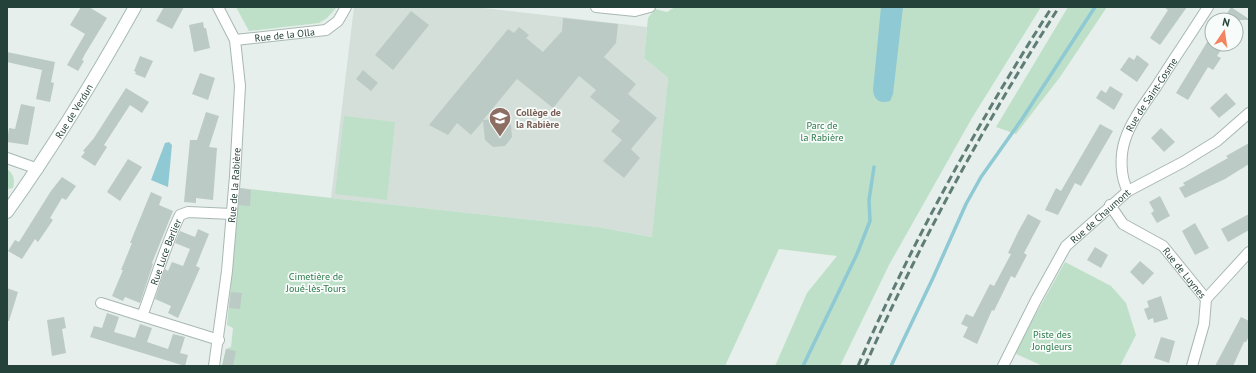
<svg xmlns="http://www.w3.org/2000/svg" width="1256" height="373" viewBox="0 0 1256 373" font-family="'PT Sans',sans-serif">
<rect width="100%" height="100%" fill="#e6efeb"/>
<!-- built -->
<polygon fill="#d4dfda" points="354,7 475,7 647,27 644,58 668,78 653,237 598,227 331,198"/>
<!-- green -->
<g fill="#bfe0c8">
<polygon points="236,7 337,7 327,18 319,23 249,31"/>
<polygon points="675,7 1041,7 972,118 889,265 840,366 775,366 807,293 837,256 779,249 725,366 222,366 226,349 231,347 233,328 227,325 240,188 598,227 652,237 668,78 644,58 648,18 655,9 667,12"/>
<polygon points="1068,7 1107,7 1060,77 1016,134 996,127"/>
<polygon points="344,116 395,122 387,200 335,194"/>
<path d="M 7,169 C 14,174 15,180 13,188 L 7,189 Z"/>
<polygon points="1065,262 1111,286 1126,303 1136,335 1120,366 1043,366 1014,353"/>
</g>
<!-- water -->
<g fill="#8ec9d4">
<path d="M 881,7 L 903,7 L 893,94 L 890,101 C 880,104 874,100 873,90 Z"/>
<polygon points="169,142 172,145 168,187 151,180 165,143"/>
</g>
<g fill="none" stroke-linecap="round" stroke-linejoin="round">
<!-- stream -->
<g stroke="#8ec9d4" stroke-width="3.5">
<polyline points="803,366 857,254 870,221 869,200 874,167"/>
<polyline points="891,366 933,278 966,204 981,177 1022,119 1095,7"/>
</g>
</g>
<!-- building -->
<g fill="#bbcac4">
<polygon points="81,7 89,7 107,18 85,54 82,60 84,61 78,71 67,65 85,34 70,25"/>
<polygon points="164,7 184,7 172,29 156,21"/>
<polygon points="1164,7 1187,7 1160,45 1150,38 1168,10"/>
<polygon points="1231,7 1249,19 1249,20 1223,20"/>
<polygon points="411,11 429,25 393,70 375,55"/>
<polygon points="563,18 618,24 616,43 604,57 636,84 628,94 657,118 631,149 640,158 624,178 603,161 622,140 611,131 620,121 590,97 596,90 579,76 553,108 517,79 483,120 502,118 511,125 512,137 505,146 493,147 485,140 483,121 471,135 457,123 448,135 429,125 508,29 514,33 519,27 529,35 526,38 543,52 562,31"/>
<polygon points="203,22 204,28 206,28 210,48 194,52 189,25"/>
<polygon points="1212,34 1212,44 1225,44 1217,56 1221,58 1213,70 1208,67 1188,100 1176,93"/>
<polygon points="7,52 55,62 51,82 54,83 50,102 36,99 42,70 7,62"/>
<polygon points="1137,55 1149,64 1137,82 1120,70 1129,57 1134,60"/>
<polygon points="140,56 153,61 145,78 135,74 136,72 134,71"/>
<polygon points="363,70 378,83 371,91 356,79"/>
<polygon points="200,73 215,78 208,100 192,94"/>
<polygon points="1110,86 1123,94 1114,110 1096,98 1101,90 1106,93"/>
<polygon points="126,88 149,102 142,113 130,105 104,145 107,147 95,166 81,157 85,152 83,151 94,138"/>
<polygon points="1226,93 1236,104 1219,118 1210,108"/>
<polygon points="21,104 35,107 28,145 7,142 9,128 15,129"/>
<polygon points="206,112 219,116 209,147 217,148 213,200 196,198 196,203 184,202 190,140 197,140"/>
<polygon points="1100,124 1113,131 1081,186 1075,183 1058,215 1045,210 1056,188 1061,191"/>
<polygon points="1161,128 1175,142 1164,152 1151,138"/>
<polygon points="1249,143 1249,164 1225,179 1185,198 1179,188 1185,185 1183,183 1228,158 1226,156"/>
<polygon points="128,159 142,167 120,201 107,192"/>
<polygon points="62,177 76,186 66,200 62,198 50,218 53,220 38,242 35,239 22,259 8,251 15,240 19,242 51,191"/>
<polygon points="240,188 251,190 250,206 239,205"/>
<polygon points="151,192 162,197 159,205 173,211 152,263 153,264 140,303 125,297 123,301 112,296 123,270 121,270 132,243 130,243"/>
<polygon points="1160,196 1170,216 1157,223 1151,213 1154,211 1149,202"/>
<polygon points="1028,214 1041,221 1024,253 1027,255 1015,278 1011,276 994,311 992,310 977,344 963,337 968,327 961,324 966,314 973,317 990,284 994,286 1011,254 1008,253 1018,232"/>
<polygon points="1249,214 1249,230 1228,242 1221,229"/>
<polygon points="1195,223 1209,248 1195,255 1182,231"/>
<polygon points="198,229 209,234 196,266 200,268 178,318 168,313 171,306 155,299 165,269 168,271 172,262 183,266 190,249 175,243 180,231 195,237"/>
<polygon points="1095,247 1108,255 1101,268 1087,260"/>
<polygon points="1140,261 1154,273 1143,285 1130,272"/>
<polygon points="7,288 18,292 9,321 7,321"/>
<polygon points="231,292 242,293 240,309 229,308"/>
<polygon points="1161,296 1168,319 1154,323 1153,318 1148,320 1144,309 1149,307 1147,301"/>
<polygon points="107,313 119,317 114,332 135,338 140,324 152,328 147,342 168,349 173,334 185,337 180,353 188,355 185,366 90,337 94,326 102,328"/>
<polygon points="64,317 66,328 62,329 66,353 52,356 47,320"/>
<polygon points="1241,317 1249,321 1249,336 1246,342 1244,342 1233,366 1215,366"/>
<polygon points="1161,337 1175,341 1169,363 1154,358"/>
<polygon points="226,349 236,351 233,366 222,366"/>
</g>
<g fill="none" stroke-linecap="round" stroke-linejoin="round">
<!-- minor casing -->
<g stroke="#a8b8b2" stroke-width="12">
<g id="minor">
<polyline points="596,7 635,11 650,7"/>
<path id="s1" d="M 235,40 L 326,30 L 338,21 L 346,7"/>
<polyline points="7,158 38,169"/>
<path id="s2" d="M 1128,191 C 1120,177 1120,155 1125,140 C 1131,121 1145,103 1156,87 C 1173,60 1191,34 1208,7"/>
<path id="s3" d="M 1110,205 L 1123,224 L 1163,246 L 1206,299 L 1204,324 L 1192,366"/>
<polyline points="1206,299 1249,252"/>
<polyline points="101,303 142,316"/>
<path id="s4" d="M 219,340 L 142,316 C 155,282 164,248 180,215 L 188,212 L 232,214"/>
<path id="s5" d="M 214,366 L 227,271 L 235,176 L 240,86 L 235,40 L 218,7"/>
<path id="s6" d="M 1003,366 L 1036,300 L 1066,246 L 1128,191 L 1183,162 L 1217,141 L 1249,113"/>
</g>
</g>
<!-- secondary casing -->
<g stroke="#a4bbb3" stroke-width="14">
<g id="secondary">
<path id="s7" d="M 7,212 C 54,146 96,77 135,7"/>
</g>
</g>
<!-- minor -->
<use href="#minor" stroke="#fff" stroke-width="10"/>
<!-- secondary -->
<use href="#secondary" stroke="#fff" stroke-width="12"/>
<!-- rail -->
<g stroke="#5f7d75" stroke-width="3" stroke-dasharray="8 4" stroke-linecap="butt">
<path d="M 858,366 C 911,244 980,119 1052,7"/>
<path d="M 865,366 C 920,242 986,121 1059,7"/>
</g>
</g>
<!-- icons -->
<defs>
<g id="school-pin" transform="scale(1.15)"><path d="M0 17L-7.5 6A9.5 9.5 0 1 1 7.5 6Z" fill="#8d6e63" stroke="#f7fbf9"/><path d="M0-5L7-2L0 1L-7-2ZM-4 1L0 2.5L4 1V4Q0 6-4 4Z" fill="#fff"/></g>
</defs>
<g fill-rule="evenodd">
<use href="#school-pin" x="500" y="118"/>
</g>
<g text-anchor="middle" stroke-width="3.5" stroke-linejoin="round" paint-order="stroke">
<!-- street labels -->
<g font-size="10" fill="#24423a" stroke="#f7fbf9">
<text dy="4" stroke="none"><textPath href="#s1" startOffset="50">Rue de la Olla</textPath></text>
<text dy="4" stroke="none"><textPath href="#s2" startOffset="105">Rue de Saint-Cosme</textPath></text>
<text dy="4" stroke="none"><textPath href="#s7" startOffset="121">Rue de Verdun</textPath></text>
<text dy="4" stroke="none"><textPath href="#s5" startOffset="182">Rue de la Rabière</textPath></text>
<text dy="4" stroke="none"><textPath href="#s6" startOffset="181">Rue de Chaumont</textPath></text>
<text dy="4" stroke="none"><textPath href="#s4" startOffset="149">Rue Luce Barlier</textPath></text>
<text dy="4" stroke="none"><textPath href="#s3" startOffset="103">Rue de Luynes</textPath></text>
</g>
<!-- education labels -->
<g font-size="10" font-weight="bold" fill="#785e54" stroke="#f7fbf9" text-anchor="start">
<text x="516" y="116">Collège de<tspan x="516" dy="12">la Rabière</tspan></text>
</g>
<!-- park labels -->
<g font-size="10" fill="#2d7a4b" stroke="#f7fbf9">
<text x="822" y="129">Parc de<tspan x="822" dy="12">la Rabière</tspan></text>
<text x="316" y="280">Cimetière de<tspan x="316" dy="12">Joué-lès-Tours</tspan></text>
<text x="1052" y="338">Piste des<tspan x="1052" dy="12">Jongleurs</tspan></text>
</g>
</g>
<!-- border -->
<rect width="1256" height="373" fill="none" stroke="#24423a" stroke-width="16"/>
<!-- north arrow -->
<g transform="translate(1224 32) rotate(13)"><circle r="19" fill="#f7fbf9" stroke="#a3b1ad"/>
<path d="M0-3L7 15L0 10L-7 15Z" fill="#f4845f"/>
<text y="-6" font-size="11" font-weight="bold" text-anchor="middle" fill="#24423a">N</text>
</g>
</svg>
